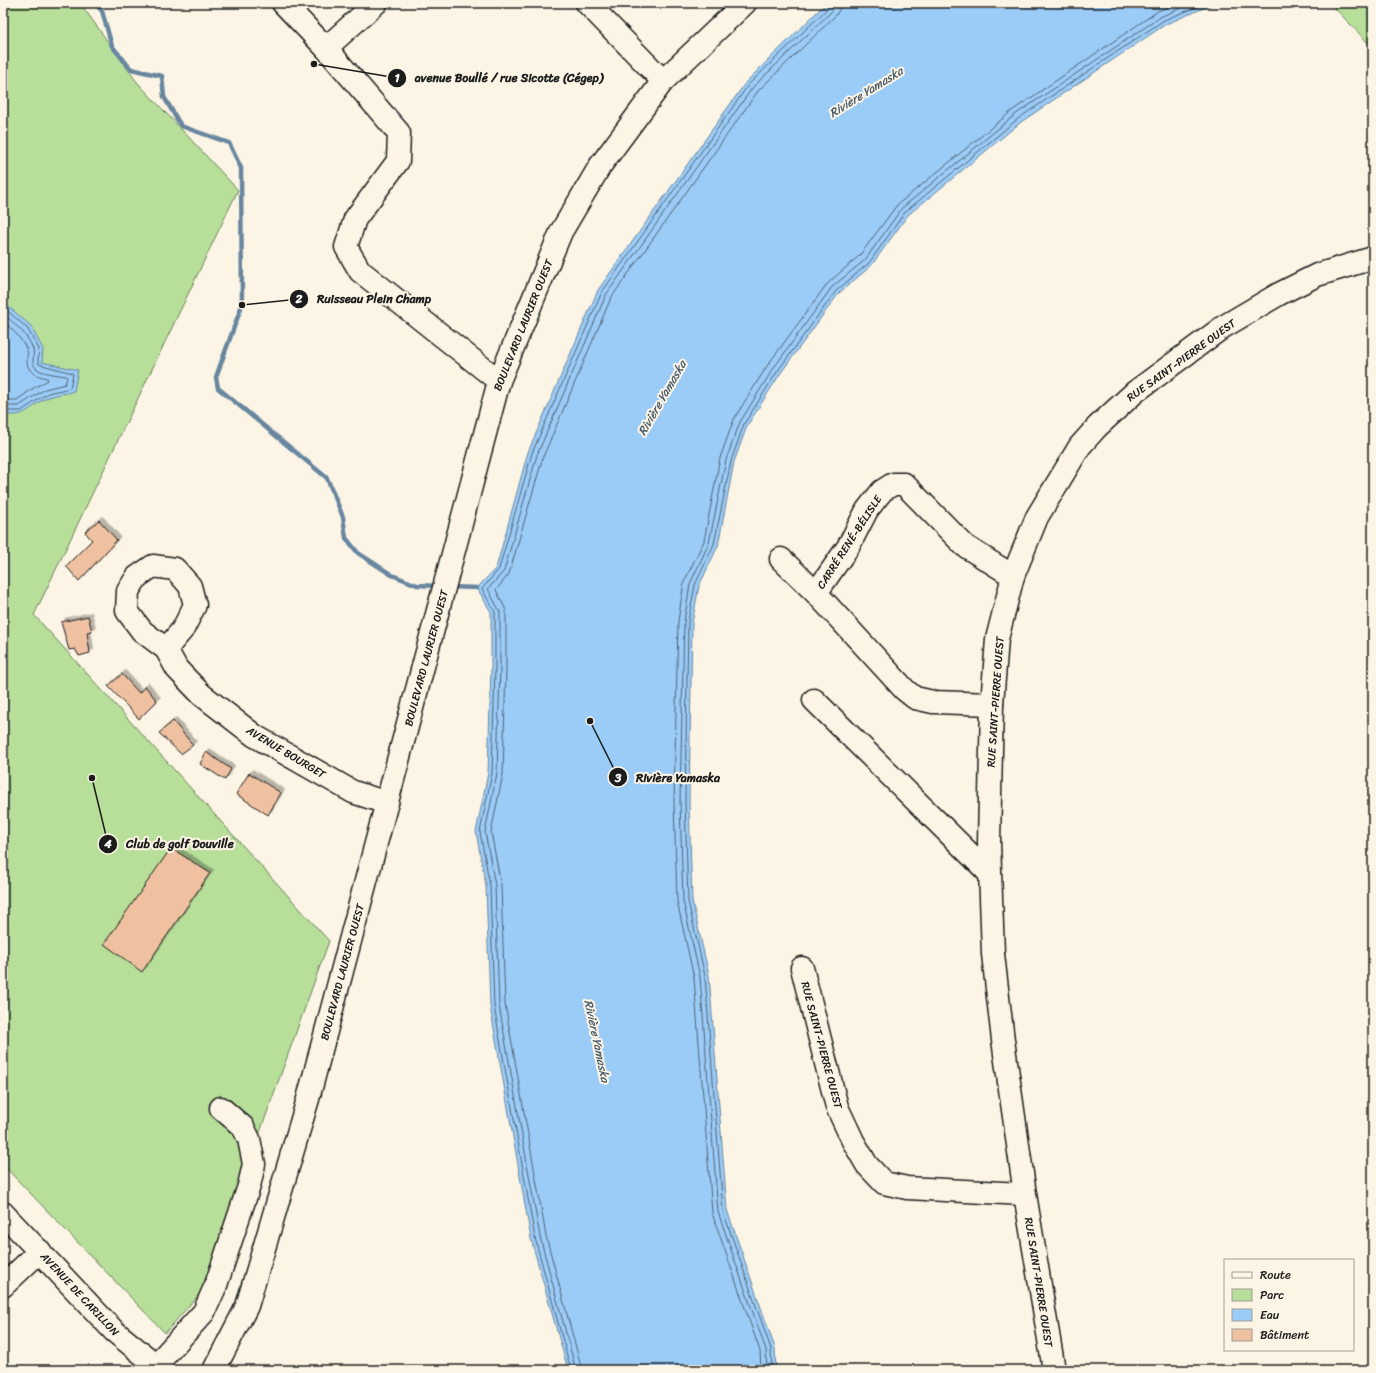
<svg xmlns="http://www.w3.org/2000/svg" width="1376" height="1373" viewBox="0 0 1376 1373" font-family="Sriracha,sans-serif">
<defs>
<filter id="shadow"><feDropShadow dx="3.5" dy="-3.5" stdDeviation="0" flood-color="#0004"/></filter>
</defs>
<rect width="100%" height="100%" fill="#fcf5e5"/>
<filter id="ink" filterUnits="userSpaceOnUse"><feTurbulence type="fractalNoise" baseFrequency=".025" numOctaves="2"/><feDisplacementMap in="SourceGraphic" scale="8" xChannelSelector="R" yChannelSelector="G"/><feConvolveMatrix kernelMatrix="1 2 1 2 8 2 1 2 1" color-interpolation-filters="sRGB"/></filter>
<g filter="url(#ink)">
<!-- green -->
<g fill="#b7df9a" stroke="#6a7e5b">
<polygon points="3,3 80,3 137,82 238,190 34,615 329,941 203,1290 165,1333 3,1165"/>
<polygon points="1330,3 1373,3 1373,48"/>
</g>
<!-- water -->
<g fill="#9bccf7" stroke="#68869f">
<polygon points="828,3 1216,3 1166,24 1021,122 908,215 871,266 839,293 780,374 747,426 734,462 718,546 699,586 692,623 689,802 692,901 709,975 727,1210 775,1348 776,1370 568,1370 531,1239 490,1006 486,886 476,832 488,773 491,669 491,612 477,588 496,568 528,452 598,290 746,82 821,8"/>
<path d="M 3,302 L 30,325 L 43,349 L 42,362 L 78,370 L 74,391 C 66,394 57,394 49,397 C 29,405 28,419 3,414 Z"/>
</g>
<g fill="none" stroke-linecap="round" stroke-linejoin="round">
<!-- shore -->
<g stroke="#4f6274" stroke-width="1">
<polyline points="3,307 27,328 39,349 38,361 39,364 72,373 73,374 70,388 48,393 21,411 3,411"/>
<path d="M 3,313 C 14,324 28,334 33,349 C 35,356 30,362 36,368 C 40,373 59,375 66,376 L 67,378 L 65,384 L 45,389 L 19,406 L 3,406"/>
<path d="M 3,321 C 13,330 21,338 27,350 C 28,353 27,356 27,359 C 26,372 37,376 47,378 L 48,380 L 32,389 L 17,400 L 3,400"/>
<polyline points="571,1370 535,1238 494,1006 490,886 480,832 492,773 495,669 495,612 482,589 499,569 532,453 602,292 749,84 828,8 829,3"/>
<polyline points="576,1370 540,1237 499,1005 495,885 485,832 497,773 500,669 500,612 488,589 504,571 537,455 606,295 753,87 832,11 834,3"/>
<polyline points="582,1370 546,1236 505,1004 501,885 491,832 503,774 506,669 506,610 496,590 509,574 543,457 611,298 758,91 836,15 839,10 840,3"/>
<polyline points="761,1370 760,1351 712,1213 694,978 677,901 674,802 678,621 684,582 704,541 720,458 734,419 767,366 827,284 860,255 897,205 1013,110 1158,11 1177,3"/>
<polyline points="767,1370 766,1350 718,1212 700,977 683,901 680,802 684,622 690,584 709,543 726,460 740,422 773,369 832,287 865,260 902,208 1016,114 1162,16 1193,3"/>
<polyline points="772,1370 771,1349 723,1211 705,976 688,901 685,802 688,622 695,585 714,544 731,461 744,424 777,372 836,291 869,263 905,212 1019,118 1164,20 1207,3"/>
</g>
<!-- stream -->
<g stroke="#68869f" stroke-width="4.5">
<polyline points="95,3 102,11 112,46 131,69 162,76 164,97 181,126 229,143 241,168 242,305 216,377 218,388 327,478 343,517 346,538 358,553 392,575 417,585 439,586"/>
<polyline points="450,587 477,588"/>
</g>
</g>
<!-- building -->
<g fill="#f0c1a0" stroke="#1c1c1c" filter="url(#shadow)">
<polygon points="99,520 117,540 79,581 66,566 92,540 85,532"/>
<polygon points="88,616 92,631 87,632 90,653 79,656 75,649 69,650 61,622"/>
<polygon points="122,674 139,693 145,686 157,701 139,719 108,686"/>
<polygon points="173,721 193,745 181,754 159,733"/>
<polygon points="206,752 231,769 225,780 200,764"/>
<polygon points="249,773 281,793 268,815 236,794"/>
<polygon points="171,848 210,873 142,972 104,944"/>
</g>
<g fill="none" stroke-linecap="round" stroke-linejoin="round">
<!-- minor casing -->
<g stroke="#1c1c1c" stroke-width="25">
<g id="minor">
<polyline points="283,3 326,48 399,133 398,161 355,219 346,247 360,271 499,381"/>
<polyline points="587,3 663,81"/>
<polyline points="326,48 376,3"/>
<polyline points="781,559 816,593 905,690 915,698 933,702 992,704"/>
<polyline points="816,593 848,547 867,510 882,491 893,484 904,484 965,546 1013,576"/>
<polyline points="166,649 183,629 195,605 190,586 175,569 153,566 137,577 128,591 127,611 142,631 166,649 177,669 202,695 255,736 353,792 387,803"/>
<polyline points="814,700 990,874"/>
<polyline points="802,968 837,1107 853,1141 867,1165 884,1183 907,1188 1025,1194"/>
<polyline points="3,1213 114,1331 162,1370"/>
<polyline points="3,1286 40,1251"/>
<polyline points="156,1365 204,1312 216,1285 249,1186 254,1164 249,1139 243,1127 221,1108"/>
<polyline points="1054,1370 1025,1194 1003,1040 993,954 989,842 992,704 997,639 1013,576 1037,517 1080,446 1097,427 1135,392 1223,327 1279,294 1317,275 1373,258"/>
</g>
</g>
<!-- major casing -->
<g stroke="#1c1c1c" stroke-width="25">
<polyline id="major" points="214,1370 247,1306 308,1099 499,381 561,232 600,166 663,81 745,3"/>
</g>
<!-- minor -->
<use href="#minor" stroke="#fcf5e5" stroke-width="22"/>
<!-- major -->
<use href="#major" stroke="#fcf5e5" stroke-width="22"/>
</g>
</g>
<g text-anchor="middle" stroke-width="4" stroke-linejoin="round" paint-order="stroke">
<!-- street labels -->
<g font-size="11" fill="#1c1c1c" stroke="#fcf5e5">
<text transform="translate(523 325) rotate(-68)" y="4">BOULEVARD LAURIER OUEST</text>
<text transform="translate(1181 360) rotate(-36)" y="4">RUE SAINT-PIERRE OUEST</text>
<text transform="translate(849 542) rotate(-57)" y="4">CARRÉ RENÉ-BÉLISLE</text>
<text transform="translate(426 658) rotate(-75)" y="4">BOULEVARD LAURIER OUEST</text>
<text transform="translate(995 702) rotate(-86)" y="4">RUE SAINT-PIERRE OUEST</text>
<text transform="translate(286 752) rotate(31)" y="4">AVENUE BOURGET</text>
<text transform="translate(342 972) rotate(-75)" y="4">BOULEVARD LAURIER OUEST</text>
<text transform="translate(822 1045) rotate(75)" y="4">RUE SAINT-PIERRE OUEST</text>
<text transform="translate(1039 1282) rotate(81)" y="4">RUE SAINT-PIERRE OUEST</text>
<text transform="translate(80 1294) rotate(47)" y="4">AVENUE DE CARILLON</text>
</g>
<!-- water labels -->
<g font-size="12" font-style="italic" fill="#485a69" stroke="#fcf5e5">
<text transform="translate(866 92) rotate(-32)" y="4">Rivière Yamaska</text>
<text transform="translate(662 398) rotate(-60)" y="4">Rivière Yamaska</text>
<text transform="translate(597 1041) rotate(78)" y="4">Rivière Yamaska</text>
</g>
</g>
<!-- callouts -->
<path fill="none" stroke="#1c1c1c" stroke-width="1.5" d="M314 64L397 78M242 305L299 299M590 721L618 777M92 778L108 844"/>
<g fill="#1c1c1c" stroke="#fcf5e5" stroke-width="1.5">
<circle cx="314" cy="64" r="4"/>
<circle cx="242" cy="305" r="4"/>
<circle cx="590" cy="721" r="4"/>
<circle cx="92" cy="778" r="4"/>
<circle cx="397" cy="78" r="10"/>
<circle cx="299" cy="299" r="10"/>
<circle cx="618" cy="777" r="10"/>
<circle cx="108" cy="844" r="10"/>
</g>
<g font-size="12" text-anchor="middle" font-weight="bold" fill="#fff">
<text x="397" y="82">1</text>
<text x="299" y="303">2</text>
<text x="618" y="782">3</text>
<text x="108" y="848">4</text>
</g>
<g font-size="12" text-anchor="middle" font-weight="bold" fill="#1c1c1c" stroke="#fcf5e5" stroke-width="4" stroke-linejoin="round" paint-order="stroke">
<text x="509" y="82">avenue Boullé / rue Sicotte (Cégep)</text>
<text x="374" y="303">Ruisseau Plein Champ</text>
<text x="678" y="782">Rivière Yamaska</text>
<text x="180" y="848">Club de golf Douville</text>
</g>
<!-- margin -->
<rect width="1376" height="1373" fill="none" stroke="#fcf5e5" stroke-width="16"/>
<rect x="8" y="8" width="1360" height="1357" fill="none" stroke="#1c1c1c" stroke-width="1.5" filter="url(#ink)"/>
<!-- legend -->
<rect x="1224" y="1259" width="130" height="92" fill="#fcf5e5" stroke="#a29e95"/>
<rect x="1232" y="1272" width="20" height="6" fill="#fcf5e5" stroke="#a29e95"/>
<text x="1260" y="1279" font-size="12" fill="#1c1c1c">Route</text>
<rect x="1232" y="1289" width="20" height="12" fill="#b7df9a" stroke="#a29e95"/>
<text x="1260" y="1299" font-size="12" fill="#1c1c1c">Parc</text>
<rect x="1232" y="1309" width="20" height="12" fill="#9bccf7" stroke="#a29e95"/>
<text x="1260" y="1319" font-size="12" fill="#1c1c1c">Eau</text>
<rect x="1232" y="1329" width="20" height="12" fill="#f0c1a0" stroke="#a29e95"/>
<text x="1260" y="1339" font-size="12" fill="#1c1c1c">Bâtiment</text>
</svg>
